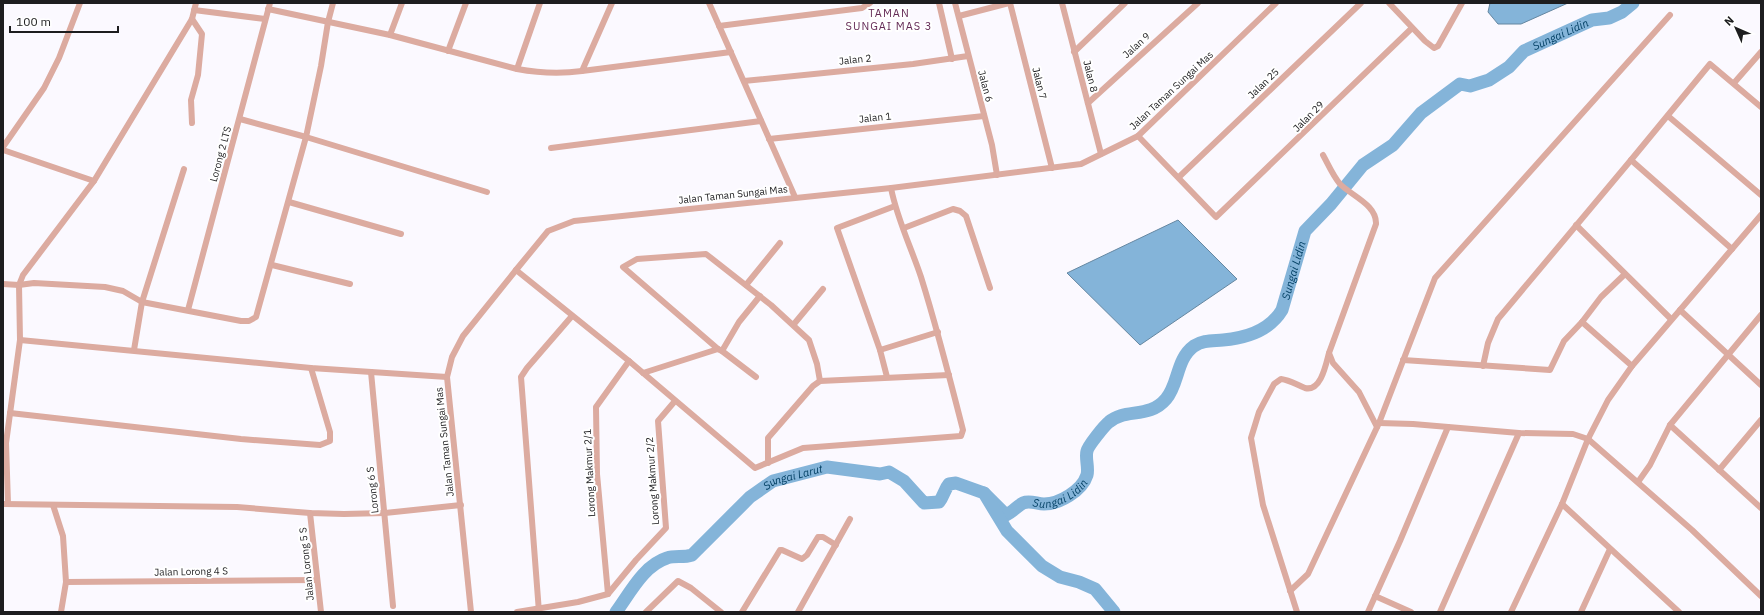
<svg xmlns="http://www.w3.org/2000/svg" width="1764" height="615" viewBox="0 0 1764 615" font-family="'IBM Plex Sans',sans-serif">
<rect width="100%" height="100%" fill="#fbf9ff"/>
<!-- water -->
<g fill="#84b4d9" stroke="#6587a1">
<polygon points="1490,3 1568,3 1521,24 1498,24 1488,12"/>
<polygon points="1178,220 1237,279 1140,345 1067,273"/>
</g>
<g fill="none" stroke-linecap="round" stroke-linejoin="round">
<!-- river -->
<g stroke="#84b4d9" stroke-width="13">
<path id="s1" d="M 984,493 L 1006,515 C 1013,512 1017,506 1023,503 C 1030,500 1037,504 1044,504 C 1059,504 1082,491 1087,475 C 1089,468 1085,458 1087,451 C 1088,446 1104,426 1109,422 C 1125,408 1149,419 1166,399 C 1179,384 1176,359 1194,346 C 1203,340 1212,341 1223,340 C 1246,338 1270,330 1282,310 L 1305,231 L 1331,204 L 1363,165 L 1393,145 L 1421,113 L 1460,84 L 1470,86 L 1489,80 L 1509,67 L 1524,51 L 1592,20 L 1609,18 L 1622,12 L 1633,3"/>
<path id="s2" d="M 616,612 C 630,593 644,565 667,558 C 675,555 683,558 692,555 L 750,497 L 773,481 L 827,467 L 880,474 L 889,472 L 904,481 L 924,503 L 939,502 C 944,496 944,490 949,484 L 956,483 L 984,493 L 1007,531 L 1042,566 L 1060,577 L 1079,582 L 1095,589 L 1114,612"/>
</g>
<!-- street -->
<g stroke="#dcaba0" stroke-width="6">
<polyline points="612,3 582,71 731,52"/>
<polyline points="709,3 795,197"/>
<polyline points="939,3 952,59"/>
<polyline points="955,3 992,145 997,175"/>
<polyline points="1010,3 1052,168"/>
<polyline points="1062,3 1101,154"/>
<polyline points="1389,3 1425,41 1434,48 1438,46 1462,3"/>
<path d="M 268,9 L 390,35 L 517,69 C 539,73 560,74 582,71"/>
<polyline points="194,10 265,19"/>
<polyline points="959,16 1009,3"/>
<polyline points="719,26 862,8 870,3"/>
<polyline points="390,35 402,3"/>
<polyline points="448,51 466,3"/>
<polyline points="1074,52 1125,3"/>
<polyline points="517,69 540,3"/>
<polyline points="744,81 913,64 968,56"/>
<polyline points="1734,83 1761,52"/>
<polyline points="1088,103 1198,3"/>
<polyline points="1668,116 1761,195"/>
<polyline points="240,119 306,137 487,192"/>
<polyline points="192,123 191,100 198,75 202,34 192,19"/>
<polyline points="1138,136 1216,217 1412,28"/>
<polyline points="769,139 984,116"/>
<polyline points="3,147 44,88 59,58 80,3"/>
<polyline points="551,148 761,121"/>
<polyline points="3,150 94,181"/>
<path d="M 1323,155 C 1328,164 1333,176 1340,184 C 1352,196 1377,205 1376,224 L 1329,353 L 1333,363 L 1359,392 L 1377,427"/>
<polyline points="1179,177 1361,3"/>
<polyline points="289,202 401,234"/>
<polyline points="1761,215 1680,310 1761,385"/>
<polyline points="1576,225 1671,319"/>
<polyline points="904,228 953,209 960,211 966,216 990,288"/>
<polyline points="1732,249 1631,160 1710,64 1761,107"/>
<polyline points="272,265 350,284"/>
<path d="M 516,270 L 629,361 L 755,468 L 803,448 L 961,436 L 963,430 C 950,379 937,328 921,277 C 911,247 897,219 891,188"/>
<polyline points="3,284 19,285 34,283 105,287 123,291 142,302 241,321 249,321 256,317 306,137 321,66 328,22 333,3"/>
<polyline points="746,285 780,243"/>
<polyline points="188,310 270,3"/>
<polyline points="1582,322 1632,366"/>
<polyline points="794,324 823,289"/>
<polyline points="20,340 311,368 447,377"/>
<polyline points="718,349 623,267 637,259 706,254 771,305 809,340 817,364 820,381"/>
<polyline points="134,350 142,302 184,169"/>
<polyline points="880,350 938,332"/>
<polyline points="722,351 739,322 760,296"/>
<polyline points="1403,360 1550,370 1564,341 1582,322 1601,297 1625,274"/>
<polyline points="1483,366 1488,343 1498,319 1631,160"/>
<polyline points="371,372 393,606"/>
<polyline points="643,373 718,349 722,351 756,377"/>
<polyline points="887,377 880,350 837,228 895,206"/>
<polyline points="10,413 241,439 320,445 330,441 330,432 311,368"/>
<polyline points="1379,423 1413,424 1519,433 1573,434 1588,439 1692,530 1761,596"/>
<polyline points="1670,425 1761,508"/>
<polyline points="768,463 768,438 813,386 820,381 949,375"/>
<polyline points="1719,470 1761,420"/>
<polyline points="1638,482 1650,465 1670,425 1761,315"/>
<polyline points="3,504 237,507 310,513 344,514 385,513 461,505"/>
<polyline points="8,504 6,443 20,340 19,285 23,275 94,181 192,19 196,3"/>
<polyline points="1562,504 1679,612"/>
<polyline points="53,505 63,536 66,582 61,612"/>
<polyline points="310,513 321,612"/>
<polyline points="66,582 316,580"/>
<polyline points="1290,591 1308,574 1379,423 1435,278 1670,15"/>
<polyline points="608,594 597,474 596,407 629,361"/>
<polyline points="1375,596 1411,612"/>
<polyline points="471,612 447,377 452,357 463,336 516,270 548,231 574,221 891,188 1081,164 1138,136 1276,3"/>
<polyline points="517,612 578,602 608,594 636,560 666,528 658,421 675,401"/>
<polyline points="539,612 521,377 527,368 572,316"/>
<polyline points="646,612 678,581 691,588 721,612"/>
<polyline points="742,612 780,550 782,550 802,559 807,555 818,537 823,537 836,545"/>
<polyline points="798,612 850,519"/>
<path d="M 1297,612 L 1263,505 L 1251,438 L 1259,412 L 1274,384 L 1281,379 C 1290,380 1297,385 1305,388 C 1321,392 1326,364 1329,353"/>
<polyline points="1368,612 1400,541 1448,427"/>
<polyline points="1440,612 1519,433"/>
<polyline points="1511,612 1562,504 1588,439 1608,400 1632,366 1680,310"/>
<polyline points="1581,612 1610,549"/>
</g>
</g>
<g text-anchor="middle" stroke-width="4" stroke-linejoin="round" paint-order="stroke">
<!-- street labels -->
<g font-size="10" fill="#1d1d1f" stroke="#fff">
<text transform="translate(1136 45) rotate(-42)" y="4">Jalan 9</text>
<text transform="translate(855 59) rotate(-6)" y="4">Jalan 2</text>
<text transform="translate(1091 76) rotate(76)" y="4">Jalan 8</text>
<text transform="translate(1040 83) rotate(76)" y="4">Jalan 7</text>
<text transform="translate(1263 83) rotate(-44)" y="4">Jalan 25</text>
<text transform="translate(986 86) rotate(75)" y="4">Jalan 6</text>
<text transform="translate(1171 90) rotate(-43)" y="4">Jalan Taman Sungai Mas</text>
<text transform="translate(1308 116) rotate(-45)" y="4">Jalan 29</text>
<text transform="translate(875 117) rotate(-6)" y="4">Jalan 1</text>
<text transform="translate(220 154) rotate(-75)" y="4">Lorong 2 LTS</text>
<text transform="translate(733 194) rotate(-6)" y="4">Jalan Taman Sungai Mas</text>
<text transform="translate(444 442) rotate(-96)" y="4">Jalan Taman Sungai Mas</text>
<text transform="translate(589 473) rotate(-93)" y="4">Lorong Makmur 2/1</text>
<text transform="translate(652 481) rotate(-94)" y="4">Lorong Makmur 2/2</text>
<text transform="translate(372 490) rotate(-96)" y="4">Lorong 6 S</text>
<text transform="translate(306 564) rotate(-96)" y="4">Jalan Lorong 5 S</text>
<text transform="translate(191 571) rotate(-1)" y="4">Jalan Lorong 4 S</text>
</g>
<!-- neighbourhood labels -->
<g font-size="11" letter-spacing="1" fill="#642b56" stroke="#fff">
<text x="889" y="17">TAMAN<tspan x="889" dy="13">SUNGAI MAS 3</tspan></text>
</g>
<!-- water labels -->
<g font-size="11" font-style="italic" fill="#044165" stroke="#fff">
<text dy="4" stroke="none"><textPath href="#s1" startOffset="824">Sungai Lidin</textPath></text>
<text dy="4" stroke="none"><textPath href="#s1" startOffset="452">Sungai Lidin</textPath></text>
<text dy="4" stroke="none"><textPath href="#s2" startOffset="231">Sungai Larut</textPath></text>
<text dy="4" stroke="none"><textPath href="#s1" startOffset="92">Sungai Lidin</textPath></text>
</g>
</g>
<!-- border -->
<rect width="1764" height="615" fill="none" stroke="#1d1d1f" stroke-width="8"/>
<!-- north arrow -->
<g transform="translate(1736 28) rotate(315)" stroke="#ffffff" stroke-width="3" paint-order="stroke">
<path d="M0-3L7 15L0 10L-7 15Z" fill="#1d1d1f"/>
<text y="-6" font-size="11" font-weight="bold" text-anchor="middle" fill="#1d1d1f">N</text>
</g>
<!-- scale -->
<path d="M10 26v6h108v-6" fill="none" stroke="#1d1d1f" stroke-width="2"/>
<text x="16" y="26" font-size="12" fill="#1d1d1f" stroke="#ffffff" stroke-width="3" paint-order="stroke">100 m</text>
</svg>
